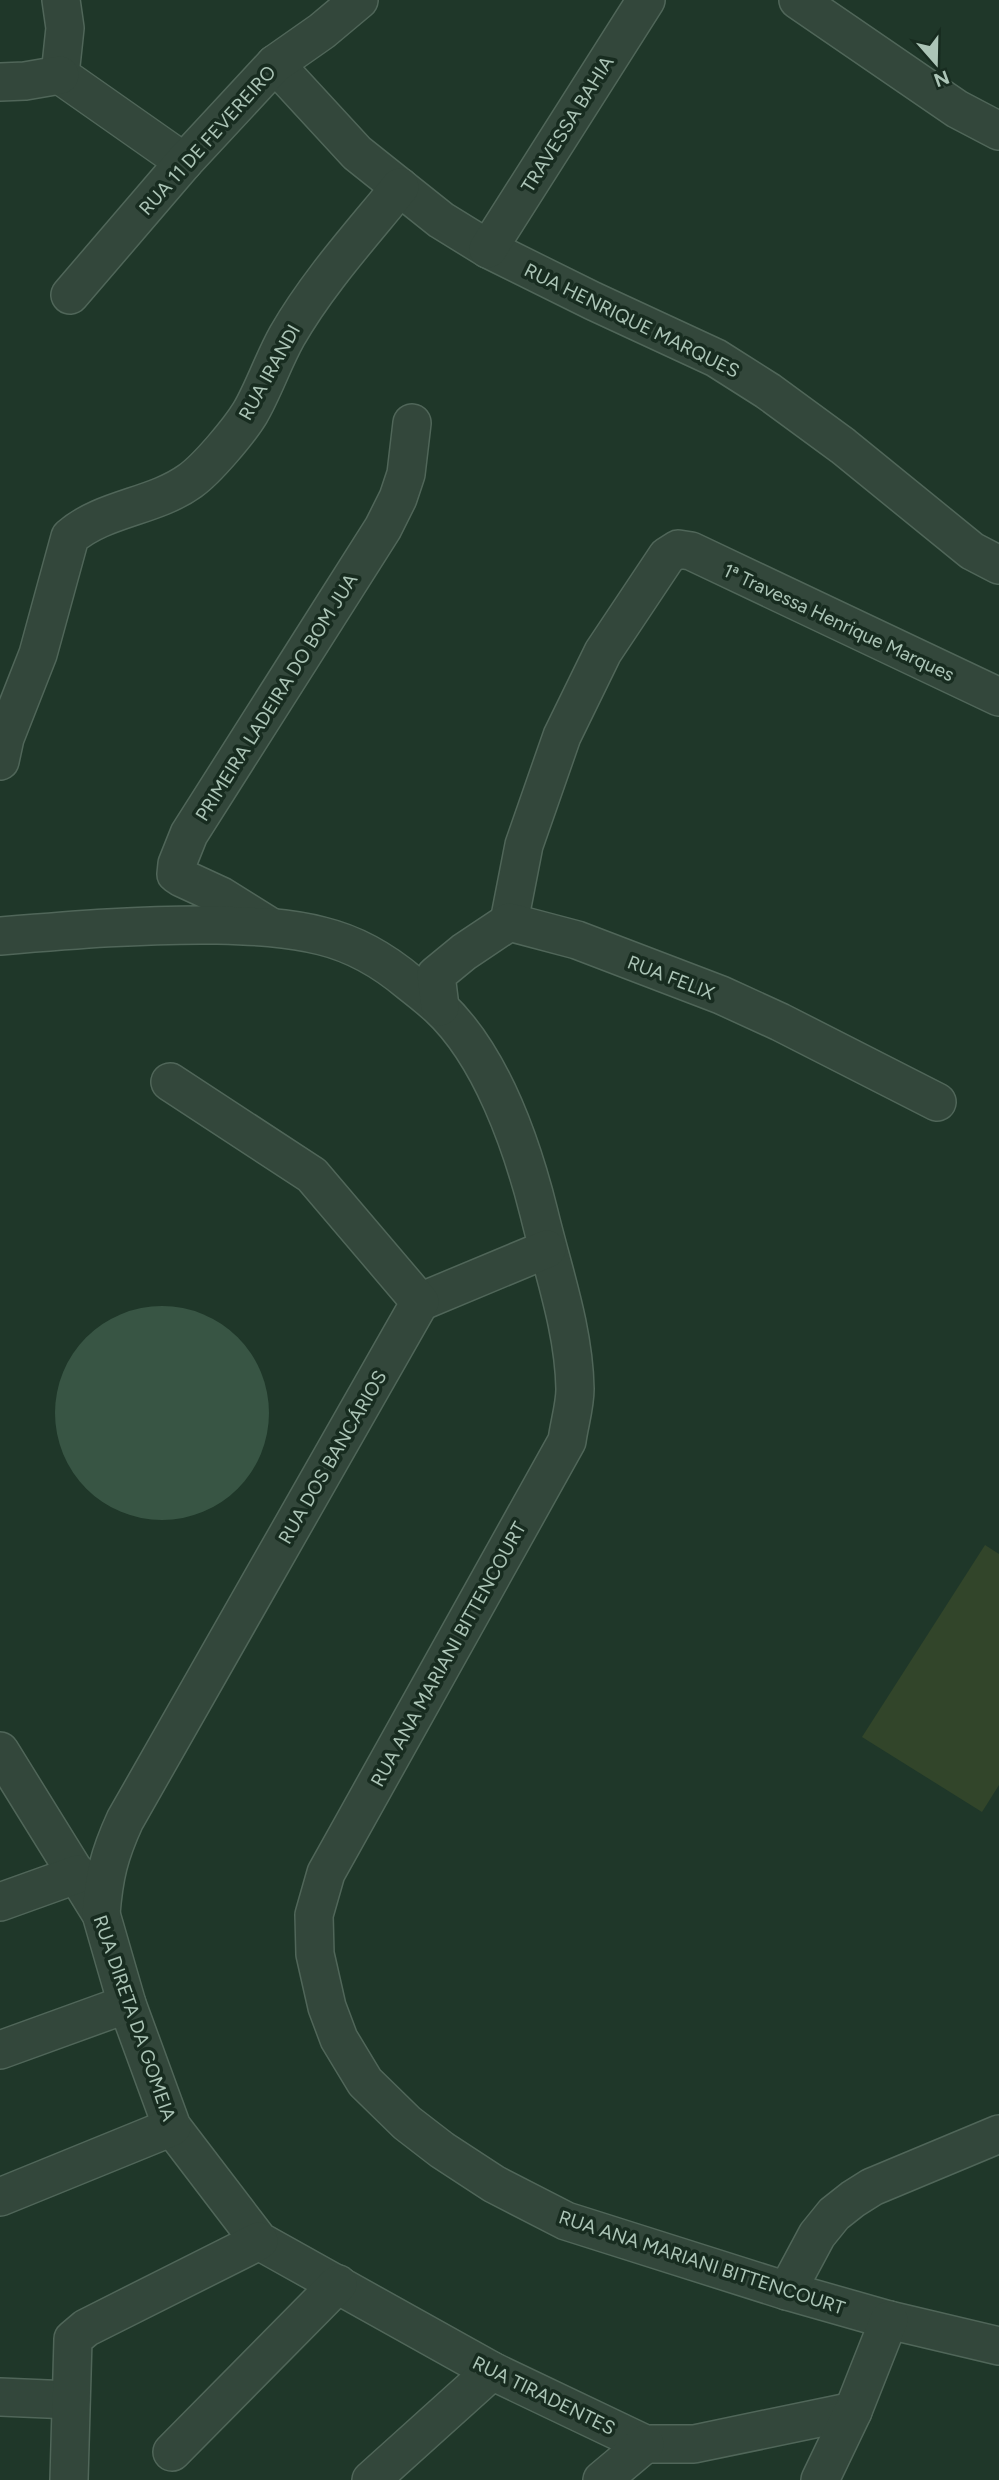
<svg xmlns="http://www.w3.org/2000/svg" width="999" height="2480" viewBox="0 0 999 2480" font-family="Figtree,sans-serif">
<rect width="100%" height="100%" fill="#1f3729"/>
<!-- green -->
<polygon fill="#32452a" points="985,1545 999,1554 999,1785 982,1812 862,1737"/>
<!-- building -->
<circle fill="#385544" cx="162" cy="1413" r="107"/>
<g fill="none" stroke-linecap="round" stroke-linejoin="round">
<!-- street casing -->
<g stroke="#506659" stroke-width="40">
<g id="street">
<polyline points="61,0 65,28 60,75 184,162"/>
<polyline points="798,0 957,109 999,131"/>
<polyline points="275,64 357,153 441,220 488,249 593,301 716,358 768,391 843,446 972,551 999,565"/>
<polyline points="0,82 25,81 60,75"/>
<polyline points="488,249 646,0"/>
<polyline points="70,295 184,162 275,64 322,31 359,0"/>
<path d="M 0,761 L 5,738 L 38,654 L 70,537 C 103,508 154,507 190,481 C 207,469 239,431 250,413 C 264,389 273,361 287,336 C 318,282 361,235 400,187"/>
<polyline points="509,922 524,845 562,736 603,652 667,556 678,549 691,551 999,697"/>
<polyline points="269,926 221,896 182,878 176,874 177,864 189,834 383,528 398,498 406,474 412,423"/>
<path d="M 0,936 C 72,930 144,924 217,925 C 252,926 287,927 322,936 C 355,944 384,961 410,983 C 419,990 429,998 438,1006 C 491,1055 522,1145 539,1213 C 553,1271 574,1329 575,1389 C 575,1406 569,1425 567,1441 L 326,1873 L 314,1915 L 315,1954 L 327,2007 L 339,2039 L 365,2082 L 407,2123 L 442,2150 L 494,2184 L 566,2221 L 787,2291 L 889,2320 L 999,2346"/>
<polyline points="440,1007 436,975 464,952 509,922 577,940 721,995 780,1022 937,1102"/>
<polyline points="420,1302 547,1249"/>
<polyline points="0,1751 101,1914 127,2004 172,2127 259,2241 492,2371 645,2444 694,2444 853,2411"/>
<polyline points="0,1902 78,1874"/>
<path d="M 101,1914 C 104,1876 109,1855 125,1820 L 420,1302 L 312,1175 L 170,1082"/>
<polyline points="0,2050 127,2004"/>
<polyline points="0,2197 172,2127"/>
<polyline points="787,2291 817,2235 834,2214 853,2199 872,2187 999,2134"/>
<polyline points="0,2397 71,2400"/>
<polyline points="172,2452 338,2284"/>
<polyline points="69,2480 73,2339 86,2328 259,2241"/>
<polyline points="371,2480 492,2371"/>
<polyline points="602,2480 645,2444"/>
<polyline points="820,2480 853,2411 889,2320"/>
</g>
</g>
<!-- street -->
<use href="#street" stroke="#33473b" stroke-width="37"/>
</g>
<g text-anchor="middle" stroke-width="7" stroke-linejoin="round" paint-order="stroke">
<!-- street labels -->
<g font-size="19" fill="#acc5b7" stroke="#182c20">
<text transform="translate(567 124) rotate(-58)" y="7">TRAVESSA BAHIA</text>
<text transform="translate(207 140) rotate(-48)" y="7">RUA 11 DE FEVEREIRO</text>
<text transform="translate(632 320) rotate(26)" y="7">RUA HENRIQUE MARQUES</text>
<text transform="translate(269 372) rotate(-61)" y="7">RUA IRANDI</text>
<text transform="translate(839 622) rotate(25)" y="7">1ª Travessa Henrique Marques</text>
<text transform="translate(276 697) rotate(-58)" y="7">PRIMEIRA LADEIRA DO BOM JUA</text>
<text transform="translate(671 977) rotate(21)" y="7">RUA FELIX</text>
<text transform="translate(332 1457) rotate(-60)" y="7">RUA DOS BANCÁRIOS</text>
<text transform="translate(448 1654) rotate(-61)" y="7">RUA ANA MARIANI BITTENCOURT</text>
<text transform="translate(135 2018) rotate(71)" y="7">RUA DIRETA DA GOMEIA</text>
<text transform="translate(702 2262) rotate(18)" y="7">RUA ANA MARIANI BITTENCOURT</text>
<text transform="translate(544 2395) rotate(26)" y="7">RUA TIRADENTES</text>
</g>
</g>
<!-- north arrow -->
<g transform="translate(936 63) rotate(160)" stroke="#182c20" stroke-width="5" paint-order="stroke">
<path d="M0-5L12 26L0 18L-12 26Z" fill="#acc5b7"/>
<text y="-10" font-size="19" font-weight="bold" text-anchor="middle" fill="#acc5b7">N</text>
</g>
</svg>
